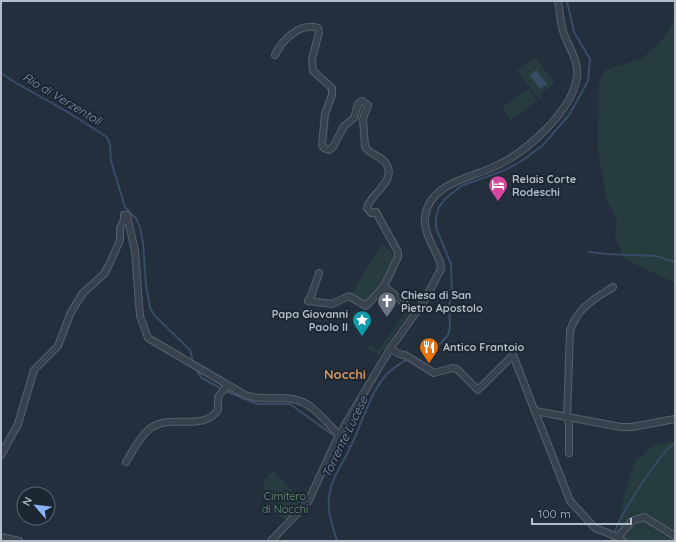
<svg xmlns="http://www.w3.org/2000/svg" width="676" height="542" viewBox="0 0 676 542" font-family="Quicksand,sans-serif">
<rect width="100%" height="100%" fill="#242f3e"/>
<!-- green -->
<g fill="#263c3f">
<polygon points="675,18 675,283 626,260 615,238 617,221 606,197 598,150 599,83 605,70 641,59 662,41"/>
<polygon points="535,58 555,83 541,93 542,96 539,99 517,71"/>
<polygon points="528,88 537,101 511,120 502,108"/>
<polygon points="382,244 397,257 366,304 351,294"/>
<polygon points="407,311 409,313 379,356 369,349 369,345 378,351"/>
<polygon points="675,441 675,541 612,541 618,531 624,496 634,463 653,445"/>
<polygon points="272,471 305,502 291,518 289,517 285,521 266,504 271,498 267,494 263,480"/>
</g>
<!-- water -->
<polygon fill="#394c67" points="536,70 547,84 540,89 530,75"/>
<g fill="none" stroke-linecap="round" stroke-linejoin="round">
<!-- stream -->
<g stroke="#394c67" stroke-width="2">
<polyline points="1,73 16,83 66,111 107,137 110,145 111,161 125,207 137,220 140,228 143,243 146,285 150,308 155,316 190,350 193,362"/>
<polyline points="589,252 607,254 656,256 675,262"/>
<polyline points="431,349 441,343 448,335 450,328 449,305 452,293 451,264 436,228 436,217 439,207 445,199 461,186 505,170 523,160 543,145 569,115 588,81 590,59 574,32 567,1"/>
<polyline points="195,368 202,378 222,389"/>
<polyline points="226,391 257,404 290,404 333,435"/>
<polyline points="343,442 350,447"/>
<path d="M 615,532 C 619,516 661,451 675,443"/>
<path d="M 337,541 C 333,526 327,513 329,496 C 332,477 343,463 351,446 C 362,423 369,395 386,375 C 393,368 400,363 409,359"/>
<polyline points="612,541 612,539"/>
</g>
<!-- minor casing -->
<g stroke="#565f6c" stroke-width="8">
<g id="minor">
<path d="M 275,55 C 282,40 300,22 318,28 L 319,32 L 312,59 L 313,71 L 332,88 L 332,95 L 325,114 L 322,145 L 324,148 L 329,150 L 333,147 L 344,126 L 354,118 L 358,104 L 362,101 L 368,105 L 363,119 L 365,147 C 370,154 380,156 385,162 C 399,181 370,193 367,208 L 371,213 L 376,212 L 398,252 L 398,257 L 384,286 L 366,306 L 349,296 L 332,304 L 308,301 L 312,294 L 319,273"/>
<path d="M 124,215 L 127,215 L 135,251 L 140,316 L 148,338 L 245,395 C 265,402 280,395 297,400 C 313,404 327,423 339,435"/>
<polyline points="384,286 416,313"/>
<polyline points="390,349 402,355 405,355 434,373 452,368 457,369 478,390 513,355 570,501 595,528 618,537 623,541"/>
<polyline points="535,411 621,427 632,427 675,419"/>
<path d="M 569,453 L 569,425 L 567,418 L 570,331 C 577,308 594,299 613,287"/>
<polyline points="1,455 18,424 34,370 58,346 71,312 83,293 104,274 109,265 120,240 120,228 124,220 124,215"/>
<path d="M 126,462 C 133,451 141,434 152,427 C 172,414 202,432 218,410 C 218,394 216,398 228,386"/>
<polyline points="1,537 19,541"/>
<polyline points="618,537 632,521 644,517 675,536"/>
<path d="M 271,541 L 308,502 L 339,435 L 390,349 L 424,301 L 441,269 L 440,262 C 435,249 423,232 425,217 C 429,183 471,178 496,166 C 526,152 572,112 577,77 C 579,60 568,47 563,31 C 560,22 560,11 558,1"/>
</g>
</g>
<!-- minor -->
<use href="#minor" stroke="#38414e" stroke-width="6"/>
</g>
<!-- icons -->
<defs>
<g id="hotel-pin" transform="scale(1)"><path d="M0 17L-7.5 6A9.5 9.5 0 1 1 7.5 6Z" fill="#d1479c" stroke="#1d2633"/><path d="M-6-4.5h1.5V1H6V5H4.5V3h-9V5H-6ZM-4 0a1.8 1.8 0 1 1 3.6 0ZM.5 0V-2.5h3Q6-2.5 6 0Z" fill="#fff"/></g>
<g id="church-pin" transform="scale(1)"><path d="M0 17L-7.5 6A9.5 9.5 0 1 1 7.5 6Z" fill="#6b7280" stroke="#1d2633"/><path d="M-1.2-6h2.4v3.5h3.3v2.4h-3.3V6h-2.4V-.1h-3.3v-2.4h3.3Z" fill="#fff"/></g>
<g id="sight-pin" transform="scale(1)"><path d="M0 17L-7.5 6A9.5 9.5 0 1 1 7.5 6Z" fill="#0f9aa8" stroke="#1d2633"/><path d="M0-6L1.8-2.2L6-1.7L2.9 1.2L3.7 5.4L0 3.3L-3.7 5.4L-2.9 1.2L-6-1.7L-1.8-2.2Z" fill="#fff"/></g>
<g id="restaurant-pin" transform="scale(1)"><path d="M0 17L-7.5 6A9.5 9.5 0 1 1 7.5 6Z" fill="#e8710a" stroke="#1d2633"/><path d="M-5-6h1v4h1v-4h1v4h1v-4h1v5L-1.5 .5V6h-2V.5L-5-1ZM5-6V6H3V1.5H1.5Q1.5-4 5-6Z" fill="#fff"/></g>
</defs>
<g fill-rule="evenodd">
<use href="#hotel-pin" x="498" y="185"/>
<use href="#church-pin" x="387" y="301"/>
<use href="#sight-pin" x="362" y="320"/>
<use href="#restaurant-pin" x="429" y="347"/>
</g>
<g text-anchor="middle" stroke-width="4" stroke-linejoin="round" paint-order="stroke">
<!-- poi labels -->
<g font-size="11" font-weight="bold" fill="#b4bcc9" stroke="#1d2633" text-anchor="start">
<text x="512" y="183">Relais Corte<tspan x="512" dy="13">Rodeschi</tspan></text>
<text x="401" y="299">Chiesa di San<tspan x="401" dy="13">Pietro Apostolo</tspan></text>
<text x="348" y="318" text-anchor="end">Papa Giovanni<tspan x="348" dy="13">Paolo II</tspan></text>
<text x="443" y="351">Antico Frantoio</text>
</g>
<!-- park labels -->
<g font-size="11" fill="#6b9a76" stroke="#1d2633">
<text x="285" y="500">Cimitero<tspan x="285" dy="13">di Nocchi</tspan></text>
</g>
<!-- water labels -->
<g font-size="12" font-style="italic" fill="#7c92b1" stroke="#1d2633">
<text transform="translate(62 99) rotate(31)" y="4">Rio di Verzentoli</text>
<text transform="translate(345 437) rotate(-64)" y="4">Torrente Lucese</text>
</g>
<!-- quarter labels -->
<g font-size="13" font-weight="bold" fill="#d59563" stroke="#1d2633">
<text x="345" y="379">Nocchi</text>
</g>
</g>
<!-- border -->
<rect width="676" height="542" fill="none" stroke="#b4bcc9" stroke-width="4"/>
<!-- north arrow -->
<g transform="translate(36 506) rotate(298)"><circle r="19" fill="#1d2633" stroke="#59626f"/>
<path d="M0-3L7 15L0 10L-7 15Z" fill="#8ab4f8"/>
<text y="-6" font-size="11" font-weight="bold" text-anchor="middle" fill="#b4bcc9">N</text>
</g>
<!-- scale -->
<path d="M532 518v6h99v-6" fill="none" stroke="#b4bcc9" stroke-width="2"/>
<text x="538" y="518" font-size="12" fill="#b4bcc9" stroke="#1d2633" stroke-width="3" paint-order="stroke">100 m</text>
</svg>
